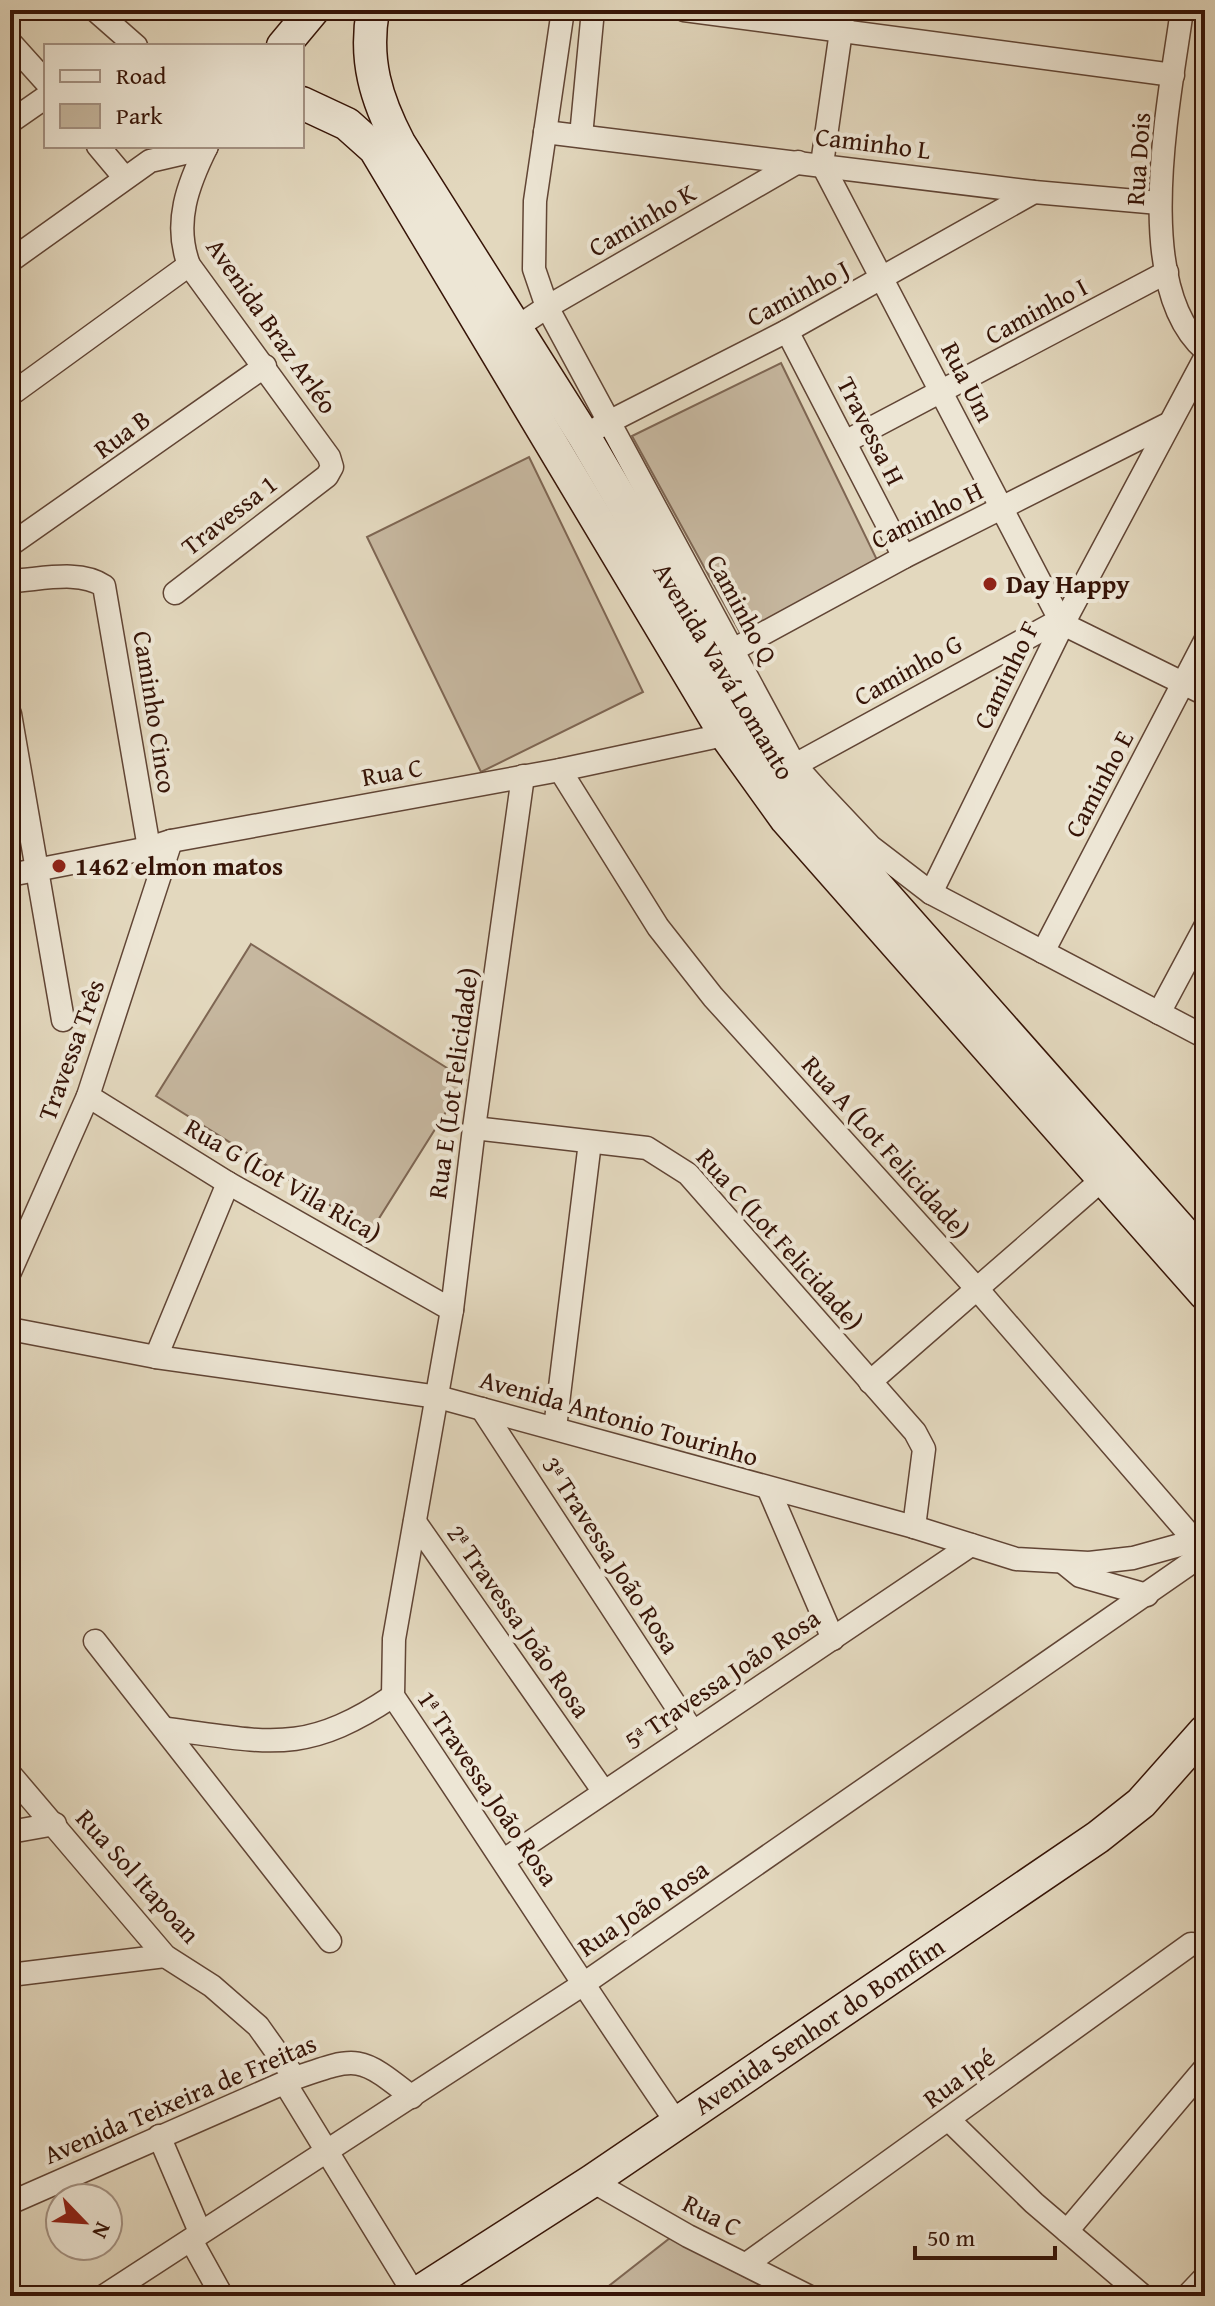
<svg xmlns="http://www.w3.org/2000/svg" width="1215" height="2306" viewBox="0 0 1215 2306" font-family="'Gentium Book Plus',serif">
<rect width="100%" height="100%" fill="#e3d8be"/>
<filter id="stains"><feTurbulence type="fractalNoise" baseFrequency=".0025" numOctaves="4"/><feColorMatrix values="0 0 0 0 .2 0 0 0 0 .09 0 0 0 0 .02 0 0 0 .5 -.17"/></filter>
<radialGradient id="worn" r=".72"><stop offset=".6" stop-color="#630" stop-opacity="0"/><stop offset="1" stop-color="#630" stop-opacity=".3"/></radialGradient>
<!-- green -->
<g fill="#c6b79f" stroke="#7e6653" stroke-width="2">
<polygon points="781,363 879,564 743,638 632,436"/>
<polygon points="529,457 643,692 481,772 367,537"/>
<polygon points="251,944 466,1080 371,1231 156,1096"/>
<polygon points="670,2238 781,2296 596,2296"/>
</g>
<g fill="none" stroke-linecap="round" stroke-linejoin="round">
<!-- lane casing -->
<g stroke="#614535" stroke-width="14">
<polyline id="lane" points="1205,160 1202,167 1205,169"/>
</g>
<!-- street casing -->
<g stroke="#614535" stroke-width="25">
<g id="street">
<polyline points="95,10 136,46"/>
<polyline points="563,10 535,201 534,269 547,307 794,764 821,794 871,847 931,893 1205,1037"/>
<polyline points="684,10 1173,75"/>
<polyline points="844,10 822,164 1060,620 1063,624 1205,694"/>
<path d="M 1182,10 C 1170,98 1130,285 1205,350"/>
<polyline points="10,42 46,82"/>
<polyline points="10,122 46,97"/>
<polyline points="545,132 1034,192 1159,203"/>
<polyline points="581,136 593,10"/>
<polyline points="98,146 124,177"/>
<polyline points="10,261 150,161 206,148"/>
<polyline points="787,331 904,557"/>
<polyline points="507,334 547,307 798,162"/>
<polyline points="10,395 189,265"/>
<polyline points="599,427 787,331 1034,192"/>
<polyline points="845,442 1167,272"/>
<polyline points="10,545 265,366"/>
<path d="M 10,581 C 39,580 79,569 104,586 L 149,848"/>
<path d="M 175,593 L 327,476 L 332,467 L 329,457 L 189,265 C 173,223 188,184 207,146"/>
<polyline points="720,657 904,557 1166,425"/>
<polyline points="10,714 63,1020"/>
<polyline points="560,770 658,927 713,997 978,1290 1196,1542"/>
<polyline points="784,771 1060,620"/>
<path d="M 523,776 L 474,1128 L 452,1310 L 394,1639 L 393,1696 C 489,1838 580,1982 677,2123"/>
<polyline points="10,875 149,848 171,841 560,770 738,732"/>
<polyline points="931,893 1063,624 1205,358"/>
<polyline points="1043,952 1205,641"/>
<polyline points="1159,1013 1205,927"/>
<polyline points="88,1096 228,1183 452,1310"/>
<polyline points="474,1128 647,1148 688,1174 915,1432 924,1449 914,1527"/>
<polyline points="10,1272 88,1096 171,841"/>
<polyline points="10,1329 156,1357 438,1397 914,1527 1016,1559 1089,1563 1133,1558 1205,1538"/>
<polyline points="156,1357 228,1183"/>
<polyline points="870,1382 1104,1178"/>
<polyline points="482,1409 693,1732"/>
<polyline points="555,1428 590,1142"/>
<polyline points="769,1490 833,1639"/>
<polyline points="415,1522 604,1792"/>
<polyline points="1064,1563 1080,1576 1147,1595"/>
<polyline points="95,1641 330,1941"/>
<path d="M 167,1729 C 268,1742 304,1756 393,1696"/>
<polyline points="10,1774 165,1956 212,1986 258,2026 295,2078"/>
<polyline points="10,1832 55,1824"/>
<polyline points="504,1860 971,1545"/>
<polyline points="10,1975 165,1956"/>
<polyline points="285,2083 415,2295"/>
<polyline points="949,2120 1034,2203 1143,2296"/>
<polyline points="159,2136 200,2232"/>
<polyline points="592,2181 688,2236 808,2296"/>
<path d="M 10,2203 L 295,2078 C 358,2056 359,2055 412,2097"/>
<polyline points="1067,2231 1205,2068"/>
<polyline points="191,2240 222,2296"/>
<polyline points="748,2263 1191,1944 1205,1945"/>
<polyline points="104,2296 582,1985 1205,1553"/>
<polyline points="1187,2296 1205,2277"/>
</g>
</g>
<!-- secondary casing -->
<g stroke="#361407" stroke-width="35">
<g id="secondary">
<path d="M 373,10 C 364,60 376,99 399,143 L 584,436 L 765,745 L 838,842 L 1205,1257"/>
<polyline points="283,46 313,10"/>
<polyline points="302,103 347,124 375,149 725,734 786,819 1205,1294"/>
<polyline points="413,2296 592,2181 1098,1837 1141,1803 1205,1731"/>
</g>
</g>
<!-- lane -->
<use href="#lane" stroke="#ede6d5" stroke-width="11"/>
<!-- street -->
<use href="#street" stroke="#ede6d5" stroke-width="22"/>
<!-- secondary -->
<use href="#secondary" stroke="#ede6d5" stroke-width="32"/>
</g>
<!-- markers -->
<g fill="#8f2418" stroke="#ede6d5" stroke-width="3">
<circle cx="990" cy="584" r="8"/>
<circle cx="59" cy="866" r="8"/>
</g>
<g text-anchor="middle" stroke-width="8" stroke-linejoin="round" paint-order="stroke">
<!-- street labels -->
<g font-size="26" fill="#361407" stroke="#ede6d5">
<text transform="translate(873 143) rotate(7)" y="9">Caminho L</text>
<text transform="translate(1138 159) rotate(-86)" y="9">Rua Dois</text>
<text transform="translate(642 220) rotate(-30)" y="9">Caminho K</text>
<text transform="translate(798 293) rotate(-28)" y="9">Caminho J</text>
<text transform="translate(1036 311) rotate(-28)" y="9">Caminho I</text>
<text transform="translate(272 326) rotate(55)" y="9">Avenida Braz Arléo</text>
<text transform="translate(968 382) rotate(63)" y="9">Rua Um</text>
<text transform="translate(871 431) rotate(63)" y="9">Travessa H</text>
<text transform="translate(122 434) rotate(-36)" y="9">Rua B</text>
<text transform="translate(229 515) rotate(-38)" y="9">Travessa 1</text>
<text transform="translate(927 515) rotate(-26)" y="9">Caminho H</text>
<text transform="translate(742 609) rotate(62)" y="9">Caminho Q</text>
<text transform="translate(908 670) rotate(-29)" y="9">Caminho G</text>
<text transform="translate(724 671) rotate(59)" y="9">Avenida Vavá Lomanto</text>
<text transform="translate(1006 675) rotate(-64)" y="9">Caminho F</text>
<text transform="translate(155 712) rotate(81)" y="9">Caminho Cinco</text>
<text transform="translate(392 772) rotate(-10)" y="9">Rua C</text>
<text transform="translate(1099 784) rotate(-62)" y="9">Caminho E</text>
<text transform="translate(71 1050) rotate(-70)" y="9">Travessa Três</text>
<text transform="translate(453 1083) rotate(-82)" y="9">Rua E (Lot Felicidade)</text>
<text transform="translate(886 1147) rotate(48)" y="9">Rua A (Lot Felicidade)</text>
<text transform="translate(283 1180) rotate(30)" y="9">Rua G (Lot Vila Rica)</text>
<text transform="translate(780 1239) rotate(48)" y="9">Rua C (Lot Felicidade)</text>
<text transform="translate(619 1418) rotate(16)" y="9">Avenida Antonio Tourinho</text>
<text transform="translate(611 1555) rotate(57)" y="9">3ª Travessa João Rosa</text>
<text transform="translate(519 1621) rotate(55)" y="9">2ª Travessa João Rosa</text>
<text transform="translate(722 1679) rotate(-34)" y="9">5ª Travessa João Rosa</text>
<text transform="translate(488 1788) rotate(56)" y="9">1ª Travessa João Rosa</text>
<text transform="translate(138 1876) rotate(48)" y="9">Rua Sol Itapoan</text>
<text transform="translate(643 1908) rotate(-34)" y="9">Rua João Rosa</text>
<text transform="translate(819 2026) rotate(-34)" y="9">Avenida Senhor do Bomfim</text>
<text transform="translate(959 2078) rotate(-36)" y="9">Rua Ipé</text>
<text transform="translate(180 2099) rotate(-23)" y="9">Avenida Teixeira de Freitas</text>
<text transform="translate(712 2215) rotate(27)" y="9">Rua C</text>
</g>
<!-- poi labels -->
<g font-size="26" font-weight="bold" fill="#361407" stroke="#ede6d5" text-anchor="start">
<text x="1006" y="593">Day Happy</text>
<text x="75" y="875">1462 elmon matos</text>
</g>
</g>
<!-- margin -->
<rect width="1215" height="2306" fill="none" stroke="#e3d8be" stroke-width="40"/>
<rect x="12" y="12" width="1191" height="2282" fill="none" stroke="#361407" stroke-width="4"/>
<rect x="20" y="20" width="1175" height="2266" fill="none" stroke="#361407" stroke-width="2"/>
<!-- legend -->
<rect x="44" y="44" width="260" height="104" fill="#ede6d5" stroke="#a49283" stroke-width="2"/>
<rect x="60" y="70" width="40" height="12" fill="#ede6d5" stroke="#a49283" stroke-width="2"/>
<text x="116" y="84" font-size="24" fill="#361407">Road</text>
<rect x="60" y="104" width="40" height="24" fill="#c6b79f" stroke="#a49283" stroke-width="2"/>
<text x="116" y="124" font-size="24" fill="#361407">Park</text>
<!-- north arrow -->
<g transform="translate(84 2222) rotate(115)"><circle r="38" fill="#ede6d5" stroke="#a49283" stroke-width="2"/>
<path d="M0-6L14 30L0 20L-14 30Z" fill="#8f2418"/>
<text y="-12" font-size="22" font-weight="bold" text-anchor="middle" fill="#361407">N</text>
</g>
<!-- scale -->
<path d="M915 2246v12h140v-12" fill="none" stroke="#361407" stroke-width="4"/>
<text x="927" y="2246" font-size="24" fill="#361407" stroke="#ede6d5" stroke-width="6" paint-order="stroke">50 m</text>
<rect width="100%" height="100%" filter="url(#stains)"/>
<rect width="100%" height="100%" fill="url(#worn)"/>
</svg>
